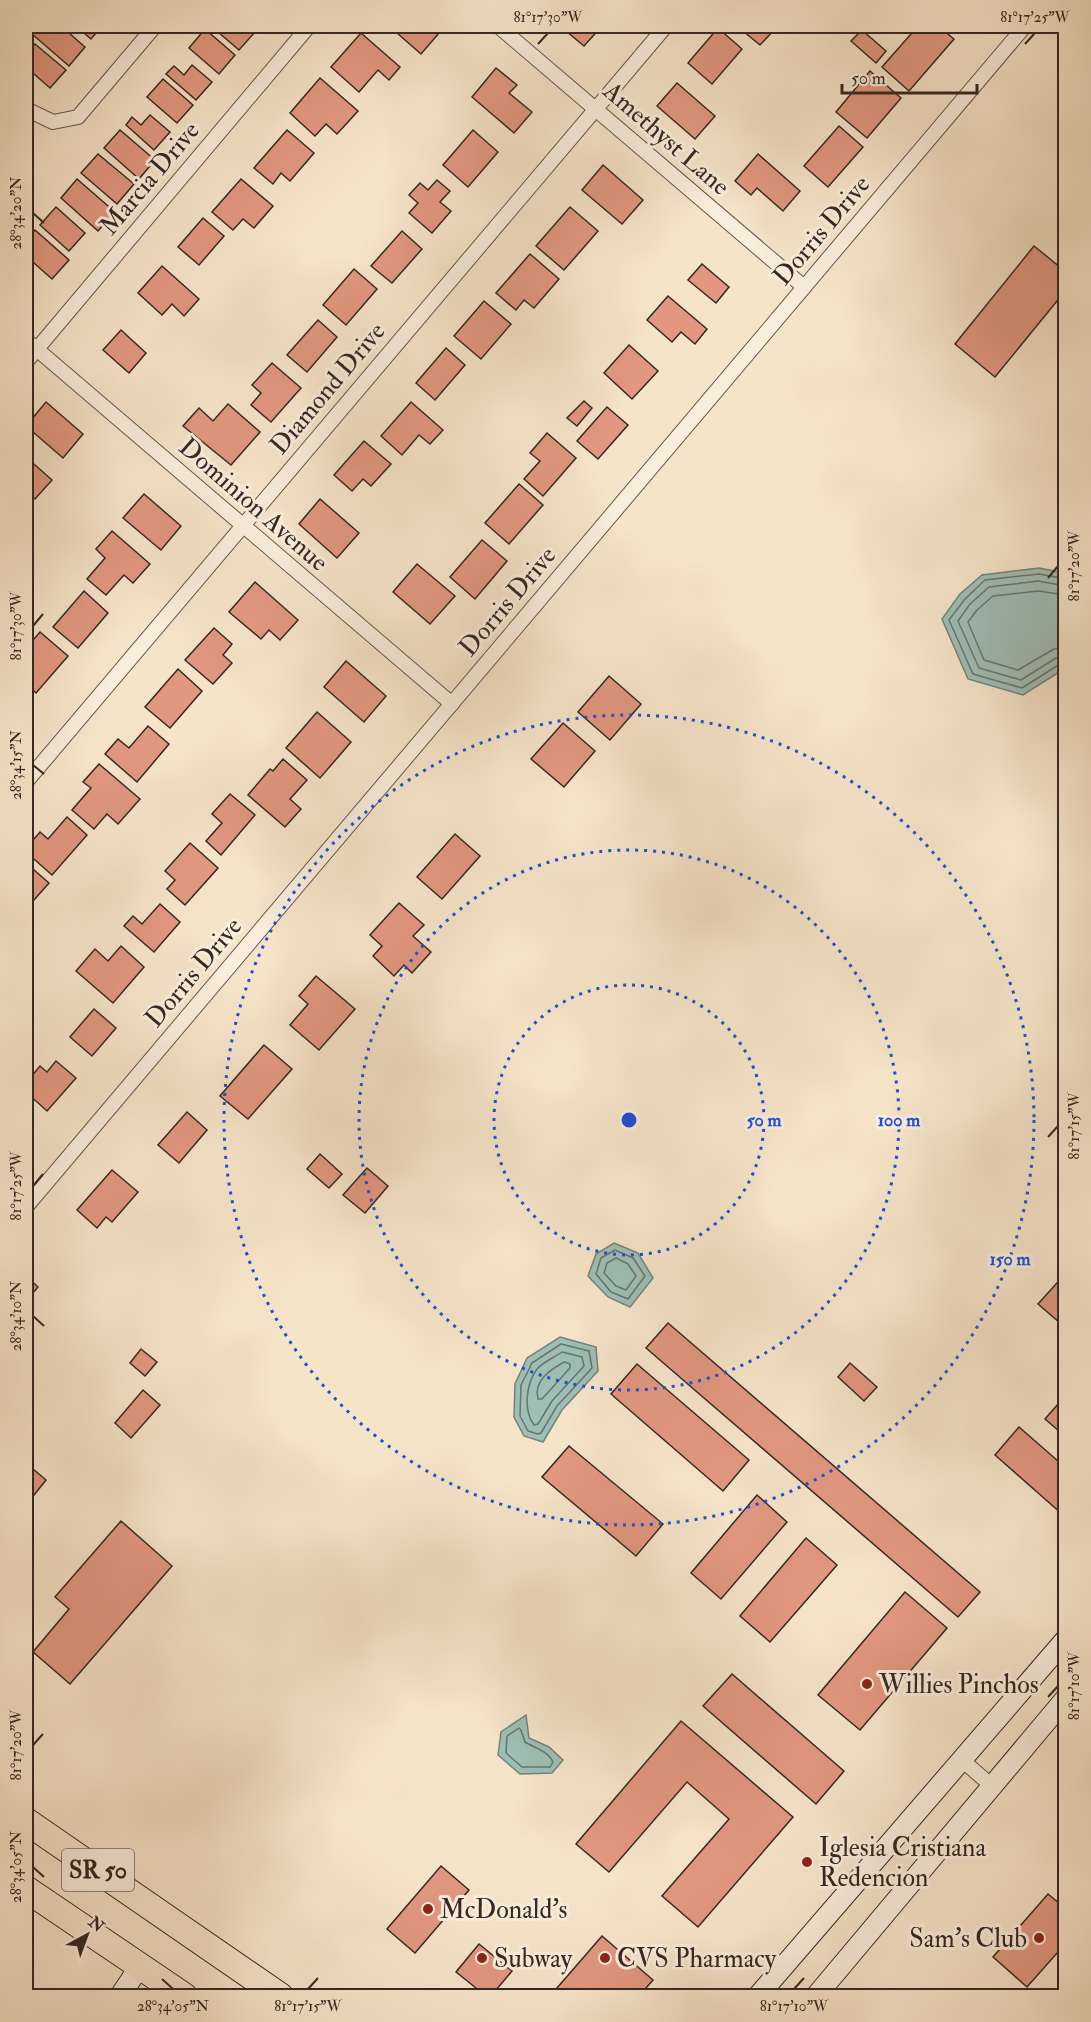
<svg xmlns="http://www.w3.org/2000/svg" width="1091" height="2022" viewBox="0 0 1091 2022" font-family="'IM FELL Double Pica',serif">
<rect width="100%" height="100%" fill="#f6e4c9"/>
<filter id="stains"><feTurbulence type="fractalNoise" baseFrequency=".00333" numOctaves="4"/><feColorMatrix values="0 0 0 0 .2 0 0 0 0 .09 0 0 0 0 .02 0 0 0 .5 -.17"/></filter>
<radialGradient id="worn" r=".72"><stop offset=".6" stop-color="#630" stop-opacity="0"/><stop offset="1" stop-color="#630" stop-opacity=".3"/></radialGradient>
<!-- water -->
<g fill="#9dbfb6" stroke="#73837b" stroke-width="1.5">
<polygon points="1039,568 1065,573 1064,669 1023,695 968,679 942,619 960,594 982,575"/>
<polygon points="614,1243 638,1253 653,1278 630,1307 608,1297 588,1276 596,1254"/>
<polygon points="560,1337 596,1347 598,1371 562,1410 543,1442 524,1436 514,1417 515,1384 527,1358"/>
<polygon points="526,1715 529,1738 549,1747 563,1760 552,1773 520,1774 498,1755 501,1732"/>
</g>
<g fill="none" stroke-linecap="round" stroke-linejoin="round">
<!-- shore -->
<g stroke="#69746c" stroke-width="1.5">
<polyline points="1066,579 1039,574 985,580 965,599 949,620 973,674 1022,688 1060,664 1066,663"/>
<polyline points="1066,586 1038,581 989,587 970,604 958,621 979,668 1021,680 1056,658 1066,656"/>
<polyline points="1066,595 1038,591 993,596 977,610 968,622 984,660 1018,670 1054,649 1066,647"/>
<polygon points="615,1250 633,1258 645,1276 628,1299 611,1292 596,1274 601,1258"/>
<polygon points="616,1258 628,1264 636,1276 626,1290 616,1286 604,1273 607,1263"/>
<polygon points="561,1344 589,1351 592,1368 557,1406 541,1433 538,1434 528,1431 520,1416 521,1385 532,1363"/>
<path d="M 562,1352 L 582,1357 L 584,1366 L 552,1401 L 538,1424 L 534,1425 C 523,1410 526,1384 537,1369 C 543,1362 555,1357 562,1352 Z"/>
<path d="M 564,1362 L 570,1364 L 570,1368 L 542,1399 L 538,1399 C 533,1381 550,1370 564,1362 Z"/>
<path d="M 519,1728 L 521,1730 L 525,1742 C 535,1748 548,1751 553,1762 L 550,1767 L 522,1767 L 506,1753 L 507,1736 Z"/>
</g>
</g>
<!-- building -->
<g fill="#e29780" stroke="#352822" stroke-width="1.5">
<polygon points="39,26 61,26 85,47 69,66 32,34"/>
<polygon points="76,26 102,26 91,39"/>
<polygon points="211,26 249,26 256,31 239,50"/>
<polygon points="389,26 431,26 439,33 421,54"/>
<polygon points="560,26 602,26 584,46"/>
<polygon points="737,26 778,26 760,45"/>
<polygon points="918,26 938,26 954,39 909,91 882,67"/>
<polygon points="718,28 742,49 712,84 688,63"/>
<polygon points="205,29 235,55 219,74 189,48"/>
<polygon points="862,30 886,51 876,63 851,41"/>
<polygon points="361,33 400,67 389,80 378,70 359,92 331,67"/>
<polygon points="35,44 66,70 50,88 26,67 26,55"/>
<polygon points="192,65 212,82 196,100 166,74 174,66 184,75"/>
<polygon points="496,68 517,85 509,93 532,112 514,133 472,97"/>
<polygon points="870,71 901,98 867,138 836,112"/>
<polygon points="320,78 358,111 337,134 326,124 315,136 290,113"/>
<polygon points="163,79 193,105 177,123 147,97"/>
<polygon points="677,83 715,116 695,139 657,106"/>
<polygon points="150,115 170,132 154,150 126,125 132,117 141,125"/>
<polygon points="839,126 863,147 828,187 804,166"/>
<polygon points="120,130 155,160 139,179 104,148"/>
<polygon points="287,130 314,153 290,181 281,173 273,184 254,168"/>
<polygon points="473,130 498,152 468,187 443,165"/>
<polygon points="98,154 134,184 117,204 81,173"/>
<polygon points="758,154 800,191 783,211 757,188 751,195 735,181"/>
<polygon points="603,165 643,200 622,224 582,190"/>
<polygon points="77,179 115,212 98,231 61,198"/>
<polygon points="241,179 273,206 254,228 243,219 233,230 212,212"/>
<polygon points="437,180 450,191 440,202 451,211 432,233 409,213 418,203 409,195 420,183 428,190"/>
<polygon points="56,207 85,233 69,251 40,225"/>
<polygon points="570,207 598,231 564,270 536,246"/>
<polygon points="203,218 224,236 199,265 178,247"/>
<polygon points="35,230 69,260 52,279 26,256 26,241"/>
<polygon points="402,231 422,249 392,283 371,266"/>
<polygon points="1034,246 1066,272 1066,290 995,377 955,344"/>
<polygon points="530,254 559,279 534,308 524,300 516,310 496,293"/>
<polygon points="702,264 729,287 716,303 688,280"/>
<polygon points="162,266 199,299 184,316 172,304 162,315 138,293"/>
<polygon points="354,269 377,289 346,325 323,305"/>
<polygon points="668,296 707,329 695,344 681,332 672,342 647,320"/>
<polygon points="484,301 511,324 481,359 454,336"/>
<polygon points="318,320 337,337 307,372 287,355"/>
<polygon points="121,330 146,353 129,373 103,350"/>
<polygon points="629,345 658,371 632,399 604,373"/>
<polygon points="446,348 465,365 435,400 416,383"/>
<polygon points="272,363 301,388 271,422 251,405 261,393 252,385"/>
<polygon points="584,401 592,408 577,426 567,418"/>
<polygon points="46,402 83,434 63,458 26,426"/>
<polygon points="411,402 443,430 430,444 419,435 402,455 381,436"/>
<polygon points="228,404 260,432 231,465 183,426 199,408 213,421"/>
<polygon points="607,407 628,425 598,459 577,441"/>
<polygon points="547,433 576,458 543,496 524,479 540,461 530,453"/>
<polygon points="364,441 391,464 371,486 363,479 352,491 334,475"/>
<polygon points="26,457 52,480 35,499 26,491"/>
<polygon points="519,484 543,505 509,544 485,523"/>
<polygon points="144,494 181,526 161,550 123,518"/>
<polygon points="320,499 359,533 337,558 299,524"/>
<polygon points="112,531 150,564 133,583 124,575 106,595 87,579 105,558 96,549"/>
<polygon points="482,540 507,561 475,599 450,577"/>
<polygon points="417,564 455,596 430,624 393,592"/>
<polygon points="255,582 298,620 280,640 269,630 261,639 229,612"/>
<polygon points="84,591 108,613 78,648 53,627"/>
<polygon points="214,628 232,644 223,655 232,663 213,684 185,660"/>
<polygon points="40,632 68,656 36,693 26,684 26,667 29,663 26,659 26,648"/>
<polygon points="346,661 386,696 364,722 324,687"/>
<polygon points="178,669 202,691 170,728 145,707"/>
<polygon points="609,676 641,704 610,740 578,712"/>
<polygon points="317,712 351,742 320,778 286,748"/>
<polygon points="563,723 595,751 564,787 531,759"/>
<polygon points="148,726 169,744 137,782 105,754 118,739 129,748"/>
<polygon points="283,759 307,780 290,799 301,809 285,827 248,795 270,769 273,771"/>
<polygon points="99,764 140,799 118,824 107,814 94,829 72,810 91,788 83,782"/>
<polygon points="230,794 255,815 221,855 206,841 222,823 212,814"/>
<polygon points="67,817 87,835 52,875 26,852 26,848 40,832 48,839"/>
<polygon points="455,834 480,856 442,899 417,877"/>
<polygon points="190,843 218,868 185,905 167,889 175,880 165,871"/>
<polygon points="26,863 49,883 26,909"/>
<polygon points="399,903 424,925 413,936 431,952 412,973 404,965 394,976 373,956 382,946 370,935"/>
<polygon points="160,904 180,922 154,952 124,926 133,916 142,924"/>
<polygon points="121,946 144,967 113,1003 76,971 95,949 108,961"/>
<polygon points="316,976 355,1009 319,1050 290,1025 308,1004 299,996"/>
<polygon points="94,1009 116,1028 92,1056 70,1037"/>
<polygon points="264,1045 292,1069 248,1119 220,1096"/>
<polygon points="56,1061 76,1078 47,1111 26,1092 26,1083 40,1066 47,1072"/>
<polygon points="187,1112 207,1130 179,1163 158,1145"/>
<polygon points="320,1154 342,1174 329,1188 307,1169"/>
<polygon points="367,1168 388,1186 365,1213 343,1195"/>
<polygon points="112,1170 138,1192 112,1222 106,1217 97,1228 77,1210"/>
<polygon points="1066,1273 1066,1328 1038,1304"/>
<polygon points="26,1276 38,1287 26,1301"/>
<polygon points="668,1323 980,1592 958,1617 646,1348"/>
<polygon points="141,1349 157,1362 145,1376 130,1363"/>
<polygon points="850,1363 877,1387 864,1401 838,1377"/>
<polygon points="637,1364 749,1460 723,1491 611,1394"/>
<polygon points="143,1390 160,1405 131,1438 115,1423"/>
<polygon points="1066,1395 1066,1424 1059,1431 1045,1419"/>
<polygon points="1019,1427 1066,1468 1066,1510 1062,1514 995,1455"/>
<polygon points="569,1446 663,1524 636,1556 542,1477"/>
<polygon points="26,1463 46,1480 26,1505"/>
<polygon points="757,1495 787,1522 721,1599 691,1573"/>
<polygon points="121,1521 172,1566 70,1684 33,1652 69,1609 55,1597"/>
<polygon points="806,1538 837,1565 770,1642 740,1616"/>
<polygon points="905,1592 947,1628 860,1730 818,1695"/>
<polygon points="732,1674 844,1771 816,1804 703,1706"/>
<polygon points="681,1721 793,1817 698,1927 662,1896 729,1819 687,1782 609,1872 576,1844"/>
<polygon points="441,1866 469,1890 415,1953 387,1929"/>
<polygon points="1048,1894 1066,1909 1066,1943 1027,1987 993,1957"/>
<polygon points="602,1936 653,1980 639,1996 550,1996"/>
<polygon points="479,1944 512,1971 491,1996 486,1996 456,1972"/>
</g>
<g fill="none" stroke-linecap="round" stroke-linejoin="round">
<!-- street casing -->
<g stroke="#65574c" stroke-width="16">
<g id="street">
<polyline points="498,26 804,287"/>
<polyline points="26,109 53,122 78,117 155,26"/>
<polyline points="26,340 452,704"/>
<polyline points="26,362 309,26"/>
<polyline points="26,782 666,26"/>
<polyline points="26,1207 1025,26"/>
<polyline points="962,1760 992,1786"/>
</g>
</g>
<!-- secondary casing -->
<g stroke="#352822" stroke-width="22">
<g id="secondary">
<polyline points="120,1996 140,1966"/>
<polyline points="758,1996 1066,1639"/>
<polyline points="816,1996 1066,1698"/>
</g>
</g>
<!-- highway casing -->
<g stroke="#352822" stroke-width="28">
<g id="highway">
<polyline points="26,1821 280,1996"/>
<polyline points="26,1889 184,1996"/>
</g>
</g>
<!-- street -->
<use href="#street" stroke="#f9eddc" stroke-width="14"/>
<!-- secondary -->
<use href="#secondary" stroke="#f9eddc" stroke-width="20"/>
<!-- highway -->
<use href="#highway" stroke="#f6e4c9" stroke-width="26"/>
</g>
<!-- ticks -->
<path fill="none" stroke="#352822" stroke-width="2" d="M 538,44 L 548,33M 1025,44 L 1035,33M 33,213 L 44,223M 1048,578 L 1058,566M 33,626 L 43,614M 33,765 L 44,774M 1048,1137 L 1058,1126M 33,1186 L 43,1174M 33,1316 L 44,1326M 1048,1697 L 1058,1686M 33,1745 L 43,1734M 33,1867 L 44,1877M 162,1979 L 173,1989M 308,1989 L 318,1978M 794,1989 L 804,1978"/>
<!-- distance rings -->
<g fill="none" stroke="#1d4ed8" stroke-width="3" stroke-dasharray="3 6">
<circle cx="629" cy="1120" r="135"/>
<circle cx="629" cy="1120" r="270"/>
<circle cx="629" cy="1120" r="405"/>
</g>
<!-- markers -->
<g fill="#8f2418" stroke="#f9eddc" stroke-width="2">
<circle cx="867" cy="1684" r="6"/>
<circle cx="807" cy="1862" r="6"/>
<circle cx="428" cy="1909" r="6"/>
<circle cx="1039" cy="1938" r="6"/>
<circle cx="482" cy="1958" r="6"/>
<circle cx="605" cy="1958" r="6"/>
</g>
<g text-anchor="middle" stroke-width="6" stroke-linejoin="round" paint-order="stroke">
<!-- shield labels -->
<rect fill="#f9eddc" stroke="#70635a" stroke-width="1.5" x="62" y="1849" width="72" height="42" rx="4.5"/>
<g font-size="24" font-weight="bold" fill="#352822">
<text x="98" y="1878">SR 50</text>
</g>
<!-- street labels -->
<g font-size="26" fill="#352822" stroke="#f9eddc">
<text transform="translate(667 138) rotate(41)" y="9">Amethyst Lane</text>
<text transform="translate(149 178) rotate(-50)" y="9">Marcia Drive</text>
<text transform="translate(821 230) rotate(-50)" y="9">Dorris Drive</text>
<text transform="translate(327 388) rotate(-50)" y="9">Diamond Drive</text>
<text transform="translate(254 504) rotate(41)" y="9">Dominion Avenue</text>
<text transform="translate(507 601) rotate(-50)" y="9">Dorris Drive</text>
<text transform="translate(193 972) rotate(-50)" y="9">Dorris Drive</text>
</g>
<!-- poi labels -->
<g font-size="26" fill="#352822" stroke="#f9eddc" text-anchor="start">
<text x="879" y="1693">Willies Pinchos</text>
<text x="819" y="1856">Iglesia Cristiana<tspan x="819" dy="30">Redencion</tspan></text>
<text x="440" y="1918">McDonald's</text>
<text x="1027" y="1947" text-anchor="end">Sam's Club</text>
<text x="494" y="1967">Subway</text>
<text x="617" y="1967">CVS Pharmacy</text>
</g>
</g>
<circle cx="629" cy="1120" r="9" fill="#1d4ed8" stroke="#f9eddc" stroke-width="3"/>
<g font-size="18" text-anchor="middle" font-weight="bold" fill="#1d4ed8" stroke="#f9eddc" stroke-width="6" stroke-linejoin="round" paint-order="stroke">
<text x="764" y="1126">50 m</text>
<text x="899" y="1126">100 m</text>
<text x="1010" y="1265">150 m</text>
</g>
<!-- margin -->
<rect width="1091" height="2022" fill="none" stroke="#f6e4c9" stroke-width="66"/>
<!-- north arrow -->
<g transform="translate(87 1935) rotate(41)" stroke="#f9eddc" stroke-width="4.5" paint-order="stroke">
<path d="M0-4.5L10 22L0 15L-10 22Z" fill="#352822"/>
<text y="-9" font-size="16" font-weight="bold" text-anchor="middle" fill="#352822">N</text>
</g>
<!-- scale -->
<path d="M842 84v9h135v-9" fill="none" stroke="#352822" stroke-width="3"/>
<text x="851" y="84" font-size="18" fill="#352822" stroke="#f9eddc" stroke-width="4.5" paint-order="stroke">50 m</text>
<rect x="33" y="33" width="1025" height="1956" fill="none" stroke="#352822" stroke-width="2"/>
<g font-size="15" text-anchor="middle" fill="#352822">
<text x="548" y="22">81°17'30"W</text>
<text x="1035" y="22">81°17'25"W</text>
<text transform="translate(16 213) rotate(-90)" y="5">28°34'20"N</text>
<text transform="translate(1074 566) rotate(-90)" y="5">81°17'20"W</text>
<text transform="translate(16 626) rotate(-90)" y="5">81°17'30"W</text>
<text transform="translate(16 765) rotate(-90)" y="5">28°34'15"N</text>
<text transform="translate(1074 1126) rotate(-90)" y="5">81°17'15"W</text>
<text transform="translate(16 1186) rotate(-90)" y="5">81°17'25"W</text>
<text transform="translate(16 1316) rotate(-90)" y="5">28°34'10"N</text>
<text transform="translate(1074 1686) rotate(-90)" y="5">81°17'10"W</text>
<text transform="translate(16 1745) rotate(-90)" y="5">81°17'20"W</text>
<text transform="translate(16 1867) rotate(-90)" y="5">28°34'05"N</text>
<text x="173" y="2011">28°34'05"N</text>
<text x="308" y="2011">81°17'15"W</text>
<text x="794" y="2011">81°17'10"W</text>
</g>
<rect width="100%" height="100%" filter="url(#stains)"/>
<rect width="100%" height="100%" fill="url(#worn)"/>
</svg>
